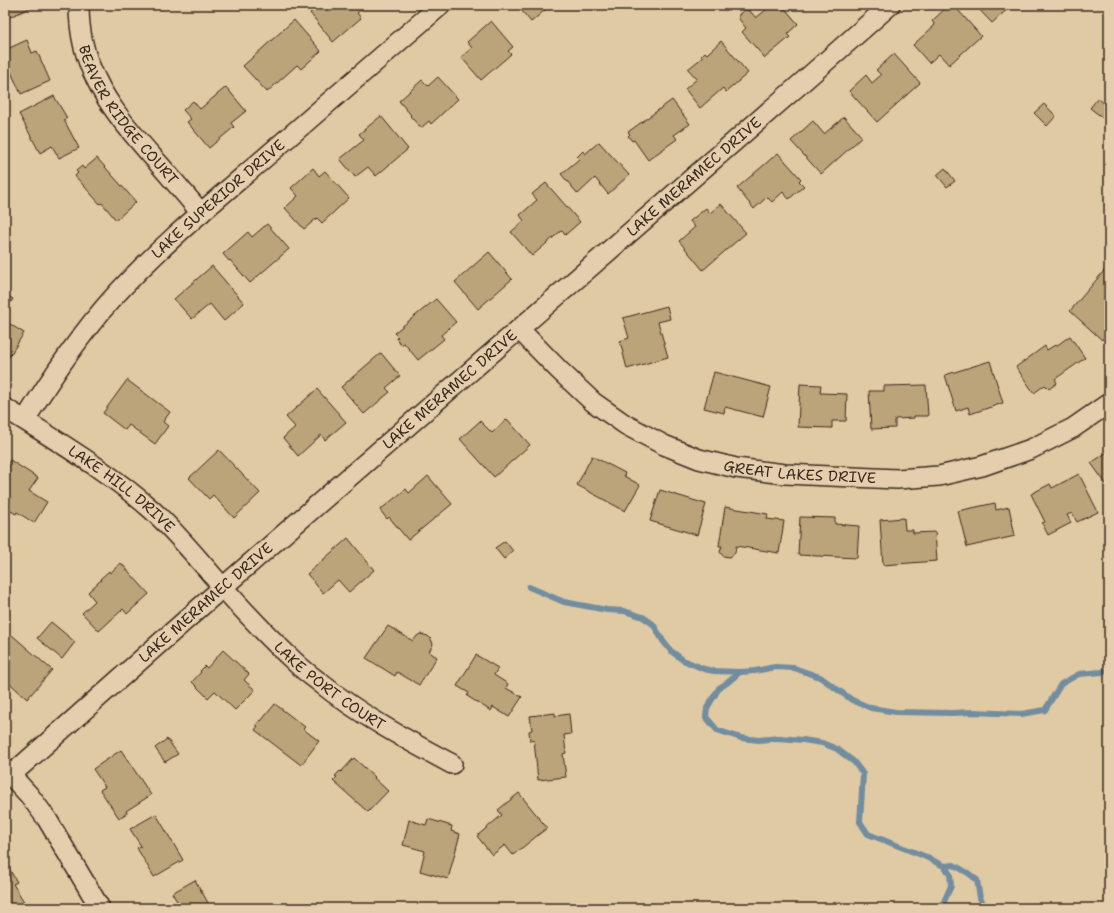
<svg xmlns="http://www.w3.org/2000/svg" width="1114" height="913" viewBox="0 0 1114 913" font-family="'Shantell Sans',sans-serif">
<rect width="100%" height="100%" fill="#e0caa4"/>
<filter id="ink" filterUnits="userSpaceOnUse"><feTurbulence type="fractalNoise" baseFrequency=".025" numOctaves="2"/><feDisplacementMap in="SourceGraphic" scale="8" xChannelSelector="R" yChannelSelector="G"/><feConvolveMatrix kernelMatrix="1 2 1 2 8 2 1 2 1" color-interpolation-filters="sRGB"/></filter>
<g filter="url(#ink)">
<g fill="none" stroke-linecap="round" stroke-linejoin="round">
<!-- stream -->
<g stroke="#728d9f" stroke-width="6">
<polyline points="529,587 564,602 607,610 624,611 643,617 653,624 663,641 671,651 683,660 704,669 714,671 740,672 755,671 775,667 794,668 820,677 852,700 871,708 896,712 952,713 973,712 1021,714 1045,710 1061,684 1079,674 1102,672 1109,669"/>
<polyline points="740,672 727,683 719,688 707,708 706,717 717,730 741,738 759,740 779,738 803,740 822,743 837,749 854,762 863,774 860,822 868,834 924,856 944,866 954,865 968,873 977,880 980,898 986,908"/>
<polyline points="941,908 951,886 950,874 944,866"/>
</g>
</g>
<!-- building -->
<g fill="#bba47a" stroke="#3b2a1e">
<polygon points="5,5 29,5 30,8 5,19"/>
<polygon points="142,5 163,5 163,8 142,6"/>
<polygon points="320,5 367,5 357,13 361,18 333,42 310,13"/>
<polygon points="517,5 551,5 531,22"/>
<polygon points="772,5 782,5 798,24 787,34 790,37 765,58 742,32 746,28 739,19 739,14 745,10 750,11 756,18"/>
<polygon points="949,5 957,5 960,8 958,10 981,36 949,65 939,54 929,63 913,45 935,25 932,21"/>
<polygon points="975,5 1012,5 992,23"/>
<polygon points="294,20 321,51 301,69 297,65 267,92 243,66"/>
<polygon points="491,21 513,47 508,51 511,54 481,80 461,57 472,48 467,42"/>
<polygon points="27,40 32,53 37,51 50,81 21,94 5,59 5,50"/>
<polygon points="721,41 748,73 726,92 723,88 700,108 685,89 697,79 688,69 703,57 701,56 705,52 707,54"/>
<polygon points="894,54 920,83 877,122 849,91 866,75 872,83 881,75 876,70"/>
<polygon points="438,77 458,99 431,124 429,121 421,128 410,116 411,115 399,101 422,80 428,86"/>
<polygon points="226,87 246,111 231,123 234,127 209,148 187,122 191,119 183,110 193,101 200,109"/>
<polygon points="54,96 67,118 64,120 79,148 59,158 52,146 40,153 19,114"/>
<polygon points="1098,98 1109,108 1109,111 1103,118 1090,108"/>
<polygon points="672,100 690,124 674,135 677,139 648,160 634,140 632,141 628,136 630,134 628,132"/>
<polygon points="1044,104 1056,116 1047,126 1034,113"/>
<polygon points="381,116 408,149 376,176 368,167 355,177 340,159 364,140 359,134"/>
<polygon points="844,117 862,137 821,174 791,141 813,121 824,134"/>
<polygon points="599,142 629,175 608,194 595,178 578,194 561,174 579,159 577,157 583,151 585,154"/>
<polygon points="778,153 801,179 799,181 804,186 789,199 783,192 772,202 767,197 754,209 737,188"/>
<polygon points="97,158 136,202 116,220 102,203 100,204 75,176 78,173 76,171 82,166 84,169"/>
<polygon points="313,168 319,176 325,171 349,198 322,223 317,218 304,229 285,208 298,196 291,188"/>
<polygon points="945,168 955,181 947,187 937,175"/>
<polygon points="546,183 580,222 565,235 562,230 532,256 511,232 524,221 520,215 537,200 532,194"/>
<polygon points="721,204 746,233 703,270 679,241 695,227 690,221 706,208 710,213"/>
<polygon points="267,224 289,249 250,283 230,260 229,261 223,254 248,232 252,237"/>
<polygon points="489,252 512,279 478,309 455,282"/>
<polygon points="1109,265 1109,332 1102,340 1070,311"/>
<polygon points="212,266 244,303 224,321 210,304 192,319 174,299"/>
<polygon points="5,294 13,299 5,311"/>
<polygon points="436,299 456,322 441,335 444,339 418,360 404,343 401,345 396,338 398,337 394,333"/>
<polygon points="667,306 670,319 658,322 668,357 627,369 620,341 629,338 623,318"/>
<polygon points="5,321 24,333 9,357 5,354"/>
<polygon points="1070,336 1085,358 1055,379 1057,383 1049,389 1045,385 1034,393 1016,367 1045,346 1047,350 1055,345 1056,346"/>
<polygon points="381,353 400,376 386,388 390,392 364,414 341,387"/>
<polygon points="990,361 1003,403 970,414 968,407 956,411 945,375"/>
<polygon points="714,372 771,387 763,417 725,407 724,413 704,408"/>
<polygon points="127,380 170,412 163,422 168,426 155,444 129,425 125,430 103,413"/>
<polygon points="800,384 821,385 820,393 847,394 846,421 832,421 832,428 798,427"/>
<polygon points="926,385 928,416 914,416 914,418 895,419 895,428 871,429 869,391 884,391 884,386"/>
<polygon points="317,389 346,422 325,440 321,435 298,456 283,438 295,427 286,417"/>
<polygon points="507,419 530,445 494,477 460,439 480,421 492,433"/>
<polygon points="219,450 260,493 234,518 213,495 209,499 189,478"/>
<polygon points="1109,451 1109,488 1091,463"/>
<polygon points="592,456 625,473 624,476 640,485 625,511 577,485"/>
<polygon points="10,460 38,478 29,491 47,502 34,523 17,512 16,514 5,508 5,468"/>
<polygon points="1079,474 1098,512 1077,522 1072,513 1067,515 1071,523 1048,535 1042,523 1045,522 1031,494 1050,484 1052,488"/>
<polygon points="428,476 452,504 408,540 389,517 387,519 380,510 406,489 409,493"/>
<polygon points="660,490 706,504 697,535 650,521"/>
<polygon points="995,503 996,510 1009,507 1015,536 967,547 958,511"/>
<polygon points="725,507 768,514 767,519 784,521 779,553 736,546 735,553 730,557 723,556 720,552 722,546 719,546"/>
<polygon points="800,517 835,518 835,524 859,526 857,558 798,555"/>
<polygon points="904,518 905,530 913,530 913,533 935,532 937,561 883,565 880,520"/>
<polygon points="348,538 374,570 349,592 338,580 323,593 307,574"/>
<polygon points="505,541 513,551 504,559 495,548"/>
<polygon points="121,563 149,594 127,614 123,609 99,631 82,613 95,601 88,592 101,580 100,579 109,571 110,573"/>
<polygon points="51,622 75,642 62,659 37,638"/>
<polygon points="388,626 413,641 417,636 420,634 428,636 431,639 433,644 429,652 437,657 419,685 397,672 395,676 366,658"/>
<polygon points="12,635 52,670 27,699 5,679 5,643"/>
<polygon points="223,650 249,674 244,680 255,690 235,710 215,691 208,698 192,682 201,672 200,671 205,666 207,668"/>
<polygon points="476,655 498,668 494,675 508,684 506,688 522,697 509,717 493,707 491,711 467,696 469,693 457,686"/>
<polygon points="275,704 305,727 303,729 319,741 301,765 255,730 258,726 256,725 260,720 261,721"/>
<polygon points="555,713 555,716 569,714 571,734 564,735 566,753 563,754 566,777 538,780 534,740 530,741 529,731 532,730 530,716"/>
<polygon points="167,739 178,754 165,762 155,748"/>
<polygon points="121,750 151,795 126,811 127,813 119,818 100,790 105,787 93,769"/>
<polygon points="354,758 375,777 374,778 388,791 368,812 333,781 337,777 335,776 340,771 341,772"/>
<polygon points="519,793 547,828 513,855 505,845 492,855 477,836 502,815 498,810"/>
<polygon points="156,814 183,860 154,877 137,848 141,846 130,829"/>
<polygon points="428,819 452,826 451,831 460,834 448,879 420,871 425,851 403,845 409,820 426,825"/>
<polygon points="5,862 17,882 13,884 28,908 5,908"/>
<polygon points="195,880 211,908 170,908 178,903 172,893"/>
</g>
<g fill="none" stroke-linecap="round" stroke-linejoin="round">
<!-- minor casing -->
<g stroke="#3b2a1e" stroke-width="22">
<g id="minor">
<path id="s1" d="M 79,5 C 79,30 84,56 96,79 C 109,107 131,132 151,155 C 168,174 185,194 201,213"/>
<path id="s2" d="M 519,329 L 559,370 L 593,402 L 626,425 L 664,445 L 699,459 L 736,468 L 785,474 L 897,479 L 939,476 L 982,466 L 1031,449 L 1073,428 L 1109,403"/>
<path id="s3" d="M 5,408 C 55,440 107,470 152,510 C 176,532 197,558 219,583 C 243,610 268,637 295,662 C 302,669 310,675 318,681 C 360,715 405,739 452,764"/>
<path id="s4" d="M 25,420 C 51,378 78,337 111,300 C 154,252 204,210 253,168 C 316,114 378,59 441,5"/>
<polyline points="5,769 29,795 47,819 100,908"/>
<path id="s5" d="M 11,775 L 223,587 L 798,86 L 890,5"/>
</g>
</g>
<!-- minor -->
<use href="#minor" stroke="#e4ceae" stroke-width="19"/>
</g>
</g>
<g text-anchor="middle" stroke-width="3" stroke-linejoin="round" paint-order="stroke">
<!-- street labels -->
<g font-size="15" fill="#3b2a1e" stroke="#e4ceae">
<text dy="5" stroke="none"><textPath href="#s1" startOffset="124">BEAVER RIDGE COURT</textPath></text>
<text dy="5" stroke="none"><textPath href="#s5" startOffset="908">LAKE MERAMEC DRIVE</textPath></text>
<text dy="5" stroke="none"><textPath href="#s4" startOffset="295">LAKE SUPERIOR DRIVE</textPath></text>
<text dy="5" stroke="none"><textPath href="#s5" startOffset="584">LAKE MERAMEC DRIVE</textPath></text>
<text dy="5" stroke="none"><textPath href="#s2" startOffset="327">GREAT LAKES DRIVE</textPath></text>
<text dy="5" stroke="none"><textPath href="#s3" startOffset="142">LAKE HILL DRIVE</textPath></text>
<text dy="5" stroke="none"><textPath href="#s5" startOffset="260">LAKE MERAMEC DRIVE</textPath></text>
<text dy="5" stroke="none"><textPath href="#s3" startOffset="430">LAKE PORT COURT</textPath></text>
</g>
</g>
<!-- margin -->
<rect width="1114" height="913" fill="none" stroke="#e4ceae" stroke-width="20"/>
<rect x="10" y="10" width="1094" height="893" fill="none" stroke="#3b2a1e" stroke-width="1.5" filter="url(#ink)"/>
</svg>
